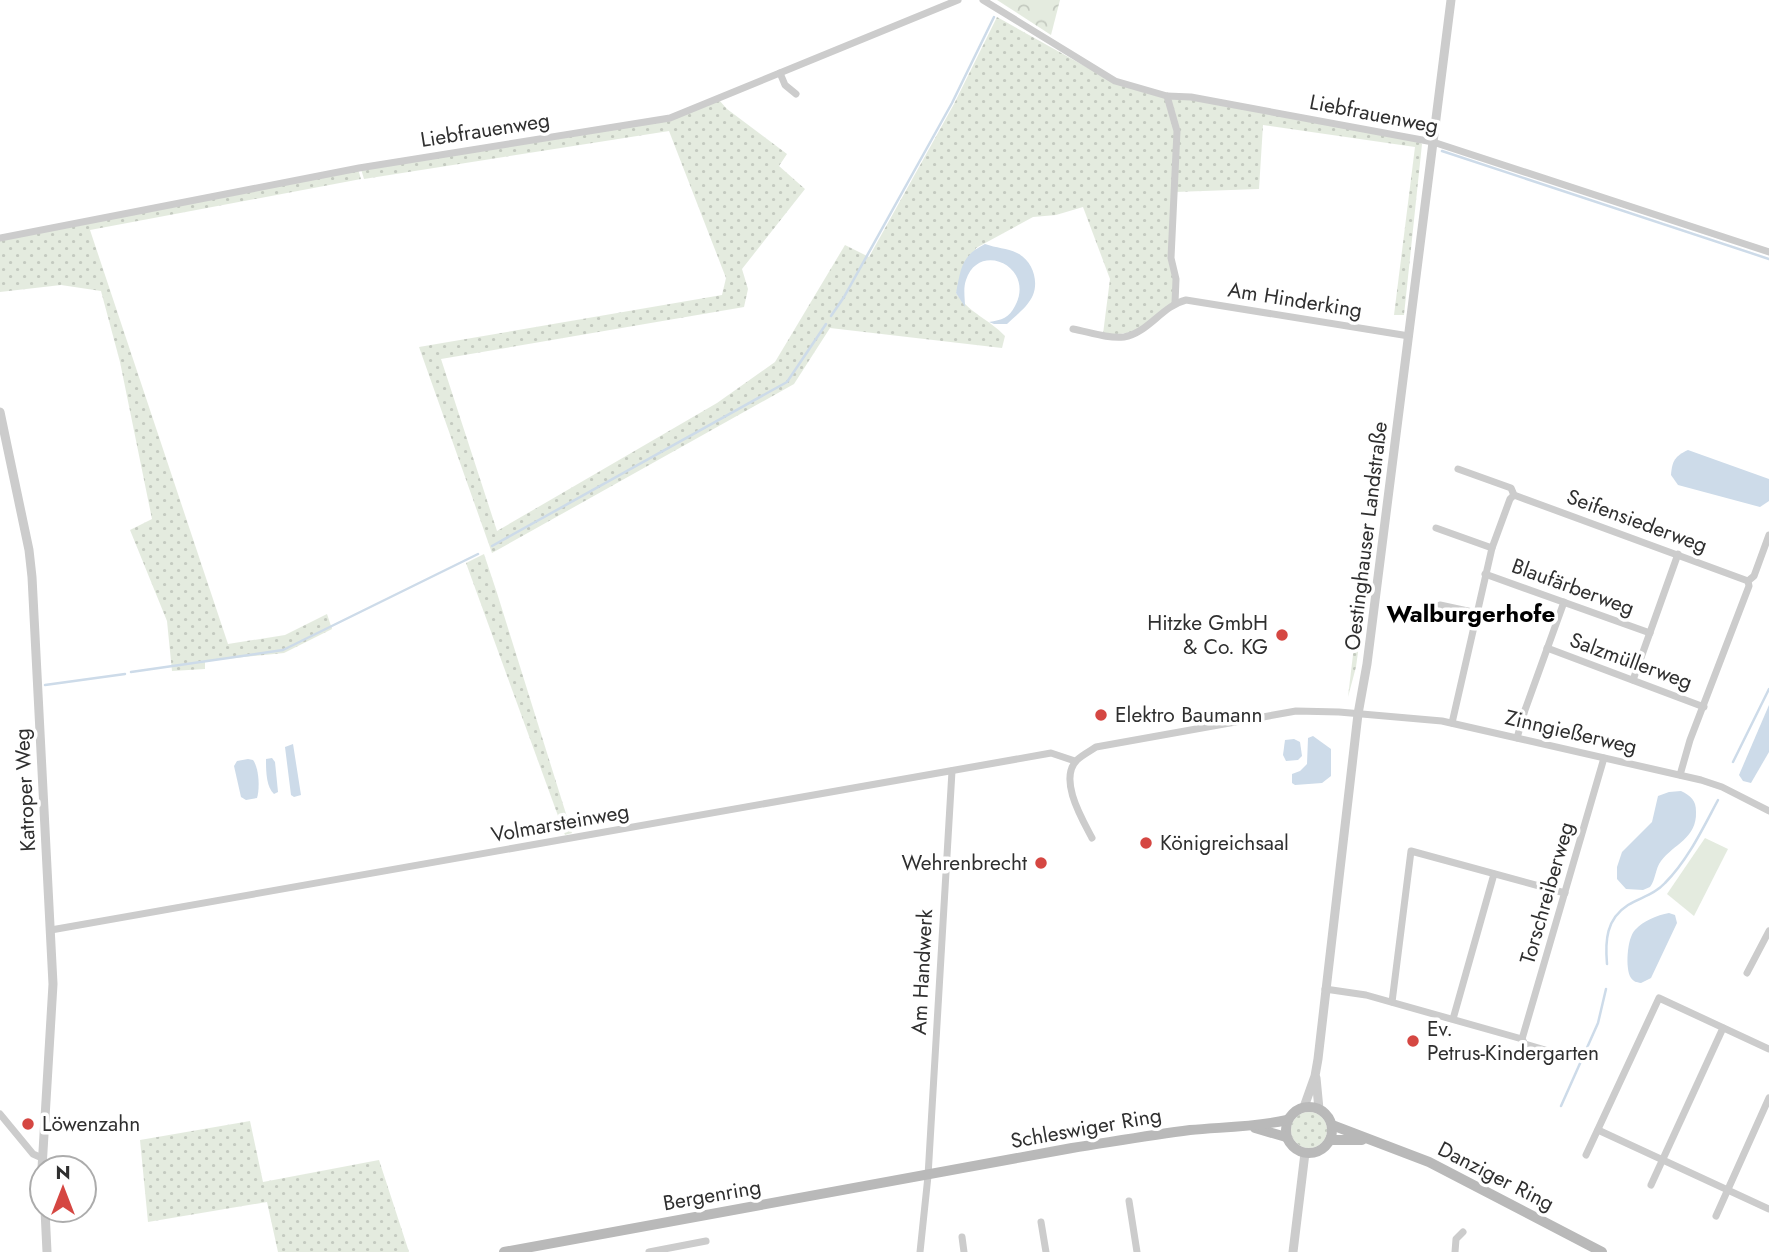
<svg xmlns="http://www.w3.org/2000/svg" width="1769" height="1252" viewBox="0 0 1769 1252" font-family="Jost,sans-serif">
<defs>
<pattern id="grass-dots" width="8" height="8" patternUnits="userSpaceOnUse" patternTransform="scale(1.75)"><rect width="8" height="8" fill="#e4ebdf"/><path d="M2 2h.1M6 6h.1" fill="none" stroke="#c4cac0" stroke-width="1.8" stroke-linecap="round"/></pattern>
<pattern id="forest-crowns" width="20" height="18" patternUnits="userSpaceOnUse" patternTransform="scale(1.75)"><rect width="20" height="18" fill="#e4ebdf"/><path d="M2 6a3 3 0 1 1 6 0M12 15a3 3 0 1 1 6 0" fill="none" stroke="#c4cac0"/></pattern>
</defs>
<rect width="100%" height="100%" fill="#fff"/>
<!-- grass -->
<g fill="url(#grass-dots)">
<path d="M 997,17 L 1115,83 L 1166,97 L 1176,132 L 1170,259 L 1176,279 L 1174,302 C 1147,323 1140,337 1103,334 L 1110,279 L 1083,207 L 1056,215 L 1033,217 L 976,248 L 956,293 C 969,313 989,319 1005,336 L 1002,348 L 830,328 L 794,384 L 492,553 L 419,347 L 722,295 L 726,278 L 669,131 L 364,179 L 361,169 L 670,120 L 719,100 L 727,109 L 787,154 L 779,166 L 805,189 L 742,269 L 748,289 L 744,307 L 441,359 L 497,531 L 717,403 L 775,362 L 845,245 L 869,257 L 954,104 Z"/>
<polygon points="1169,97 1191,99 1416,140 1422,144 1404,315 1394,315 1415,147 1263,125 1259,189 1175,192 1178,131"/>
<polygon points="358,169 361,179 90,230 228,644 285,635 327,614 332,629 284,653 205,661 205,669 172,671 167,621 130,530 152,519 120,362 101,291 61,285 0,292 0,239"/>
<polygon points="1367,536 1373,541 1356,667 1348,697"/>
<polygon points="484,554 497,593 572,833 565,835 466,563"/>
<circle cx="1309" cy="1130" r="18"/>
<polygon points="250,1121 263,1182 379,1160 409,1252 278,1252 267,1202 148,1222 140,1140"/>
</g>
<!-- forest -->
<polygon fill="url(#forest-crowns)" points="997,0 1060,0 1051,35"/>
<!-- park -->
<polygon fill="#e4ebdf" points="1705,838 1728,849 1694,916 1667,894"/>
<!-- water -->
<g fill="#cddbe9">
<path d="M 985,244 C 996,248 1007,248 1017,253 C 1032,260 1039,280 1033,295 C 1028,307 1016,315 1007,324 L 994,324 L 989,322 C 1002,320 1009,318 1015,306 C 1036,267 979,240 966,280 C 963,288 965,298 965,307 L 956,293 C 961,268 961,256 985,244 Z"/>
<path d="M 1688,450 L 1769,479 L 1769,501 L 1760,507 L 1678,485 L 1671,475 C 1672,461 1675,456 1688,450 Z"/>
<polygon points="1769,705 1769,752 1751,783 1743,781 1739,775"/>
<polygon points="1313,736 1331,749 1331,776 1322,783 1295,785 1292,783 1292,774 1300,771 1307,764 1308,738"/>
<polygon points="1294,739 1300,742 1302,756 1298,760 1286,761 1283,755 1285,740"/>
<polygon points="293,744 301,795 294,797 291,795 285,747"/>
<path d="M 272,758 L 275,762 L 278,792 L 274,794 C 266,787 266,770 266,759 Z"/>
<path d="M 248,759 L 253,760 C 259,768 260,788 257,798 L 246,800 L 241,797 L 234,766 L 237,761 Z"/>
<path d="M 1681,791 C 1691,796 1696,800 1696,812 C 1697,838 1674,844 1661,861 C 1655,869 1656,879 1650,887 L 1643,890 L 1626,889 L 1617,879 L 1617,867 L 1622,852 L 1652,822 L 1658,796 L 1669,792 Z"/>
<path d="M 1669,913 L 1675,915 L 1677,923 L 1651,978 L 1641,983 C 1636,982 1634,982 1631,978 C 1625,969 1627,938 1635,930 C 1643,921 1657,915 1669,913 Z"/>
</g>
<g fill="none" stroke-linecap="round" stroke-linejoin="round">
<!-- stream -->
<g stroke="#cddbe9" stroke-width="2.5">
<polyline points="1442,151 1769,259"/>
<polyline points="831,316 844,297 952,103 994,17"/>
<polyline points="492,546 787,382 826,324"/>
<polyline points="131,672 283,650 478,554"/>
<polyline points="45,685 125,674"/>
<polyline points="1733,762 1769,689"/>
<path d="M 1607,964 C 1605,941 1606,919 1628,905 C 1641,897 1654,895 1665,883 C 1688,860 1703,828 1718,800"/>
<polyline points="1561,1106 1598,1023 1606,989"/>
</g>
<!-- minor -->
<g stroke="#ccc" stroke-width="7">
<polyline points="983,0 1115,81 1167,96 1191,97 1433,142 1769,252"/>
<polyline points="780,73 785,85 796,94"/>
<polyline points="1167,96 1177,131 1171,258 1176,279 1175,303"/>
<polyline points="0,238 359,168 670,118 958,0"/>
<path d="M 1073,329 C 1089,332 1108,339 1124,337 C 1148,333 1162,306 1186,300 L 1409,336"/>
<polyline points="1458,469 1511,488 1514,495 1748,581"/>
<polyline points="1436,528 1492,548"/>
<polyline points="1485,574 1650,633"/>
<polyline points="1440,605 1477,613"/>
<polyline points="1547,648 1704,707"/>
<polyline points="1633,680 1678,554"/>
<polyline points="1452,723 1492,548 1510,499 1514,495"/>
<polyline points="1517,738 1525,710 1564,602"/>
<polyline points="1680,775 1690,740 1749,586 1748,581 1754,576 1769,535"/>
<path d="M 1092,838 C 1082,819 1058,779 1077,760 C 1082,755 1090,751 1096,747 L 1296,711 L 1339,712 L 1442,721 L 1701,780 L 1722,787 L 1769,811"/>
<polyline points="51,930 1051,753 1075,761"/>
<polyline points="1747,973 1769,931"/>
<polyline points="1325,989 1366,995 1522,1039 1525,1044 1559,1054"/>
<polyline points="1392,1002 1411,851 1565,893"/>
<polyline points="1453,1019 1494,874"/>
<polyline points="1522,1039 1604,758"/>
<polyline points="0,1114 33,1154 42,1158"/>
<polyline points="1598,1130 1769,1209"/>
<polyline points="1586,1155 1659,998 1769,1049"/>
<polyline points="1651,1185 1723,1028"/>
<polyline points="1129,1201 1137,1252"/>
<polyline points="1716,1216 1769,1098"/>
<polyline points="1041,1222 1046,1252"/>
<polyline points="962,1237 964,1252"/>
<polyline points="649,1252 706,1241"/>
<polyline points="920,1252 928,1176 952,771"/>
<polyline points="1455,1252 1456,1239 1463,1232"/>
</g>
<!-- tertiary -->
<g stroke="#ccc" stroke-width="9">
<polyline points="0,412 29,550 32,577 53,984 42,1168"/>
<polyline points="1316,1078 1319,1109"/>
<polyline points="1304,1107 1315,1076 1318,1059 1358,714 1367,664 1451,0"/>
<polyline points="45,1210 47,1252"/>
<polyline points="1293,1252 1305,1153"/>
</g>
<!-- secondary -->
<g stroke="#b9b9b9" stroke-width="10">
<circle cx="1309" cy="1130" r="23"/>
<polyline points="1332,1125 1429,1162 1602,1252"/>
<polyline points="1255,1128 1286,1137"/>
<polyline points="1330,1140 1362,1140"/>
<path d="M 504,1252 L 1072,1148 C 1111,1142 1151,1135 1190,1130 C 1223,1127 1255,1127 1287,1120"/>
</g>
</g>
<!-- markers -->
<g fill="#d54742" stroke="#fff" stroke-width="2.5">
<circle cx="1282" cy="635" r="7"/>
<circle cx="1101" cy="715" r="7"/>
<circle cx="1146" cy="843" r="7"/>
<circle cx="1041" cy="863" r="7"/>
<circle cx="1413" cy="1041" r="7"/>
<circle cx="28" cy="1124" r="7"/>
</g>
<g text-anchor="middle" stroke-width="7" stroke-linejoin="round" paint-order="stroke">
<!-- street labels -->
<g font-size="21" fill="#2f2f2f" stroke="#fff">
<text transform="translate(1374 114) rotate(11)" y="7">Liebfrauenweg</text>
<text transform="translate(485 130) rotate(-9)" y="7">Liebfrauenweg</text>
<text transform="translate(1295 300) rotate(9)" y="7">Am Hinderking</text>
<text transform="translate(1637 521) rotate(20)" y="7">Seifensiederweg</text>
<text transform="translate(1366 536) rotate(-83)" y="7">Oestinghauser Landstraße</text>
<text transform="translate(1573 587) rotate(20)" y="7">Blaufärberweg</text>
<text transform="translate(1631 661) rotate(20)" y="7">Salzmüllerweg</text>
<text transform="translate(1571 732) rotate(13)" y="7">Zinngießerweg</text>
<text transform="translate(25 790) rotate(-93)" y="7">Katroper Weg</text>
<text transform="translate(560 823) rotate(-10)" y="7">Volmarsteinweg</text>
<text transform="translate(1547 893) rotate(-74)" y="7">Torschreiberweg</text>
<text transform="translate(922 972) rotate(-87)" y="7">Am Handwerk</text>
<text transform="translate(1086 1128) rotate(-10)" y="7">Schleswiger Ring</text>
<text transform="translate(1496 1176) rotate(27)" y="7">Danziger Ring</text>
<text transform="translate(712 1195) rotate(-10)" y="7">Bergenring</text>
</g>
<!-- poi labels -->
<g font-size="21" fill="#2f2f2f" stroke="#fff" text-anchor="start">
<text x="1268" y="630" text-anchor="end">Hitzke GmbH<tspan x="1268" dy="24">&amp; Co. KG</tspan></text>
<text x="1115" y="722">Elektro Baumann</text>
<text x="1160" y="850">Königreichsaal</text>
<text x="1027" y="870" text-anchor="end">Wehrenbrecht</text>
<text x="1427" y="1036">Ev.<tspan x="1427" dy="24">Petrus-Kindergarten</tspan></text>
<text x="42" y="1131">Löwenzahn</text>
</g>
<!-- quarter labels -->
<g font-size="24" font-weight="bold" fill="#000" stroke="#fff">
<text x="1471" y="622">Walburgerhofe</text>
</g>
</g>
<!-- north arrow -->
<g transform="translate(63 1189)"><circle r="33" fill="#ffffff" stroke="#acacac" stroke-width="2"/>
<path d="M0-5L12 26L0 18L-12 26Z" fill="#d54742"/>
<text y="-10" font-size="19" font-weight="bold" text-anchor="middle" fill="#2f2f2f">N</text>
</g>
</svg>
